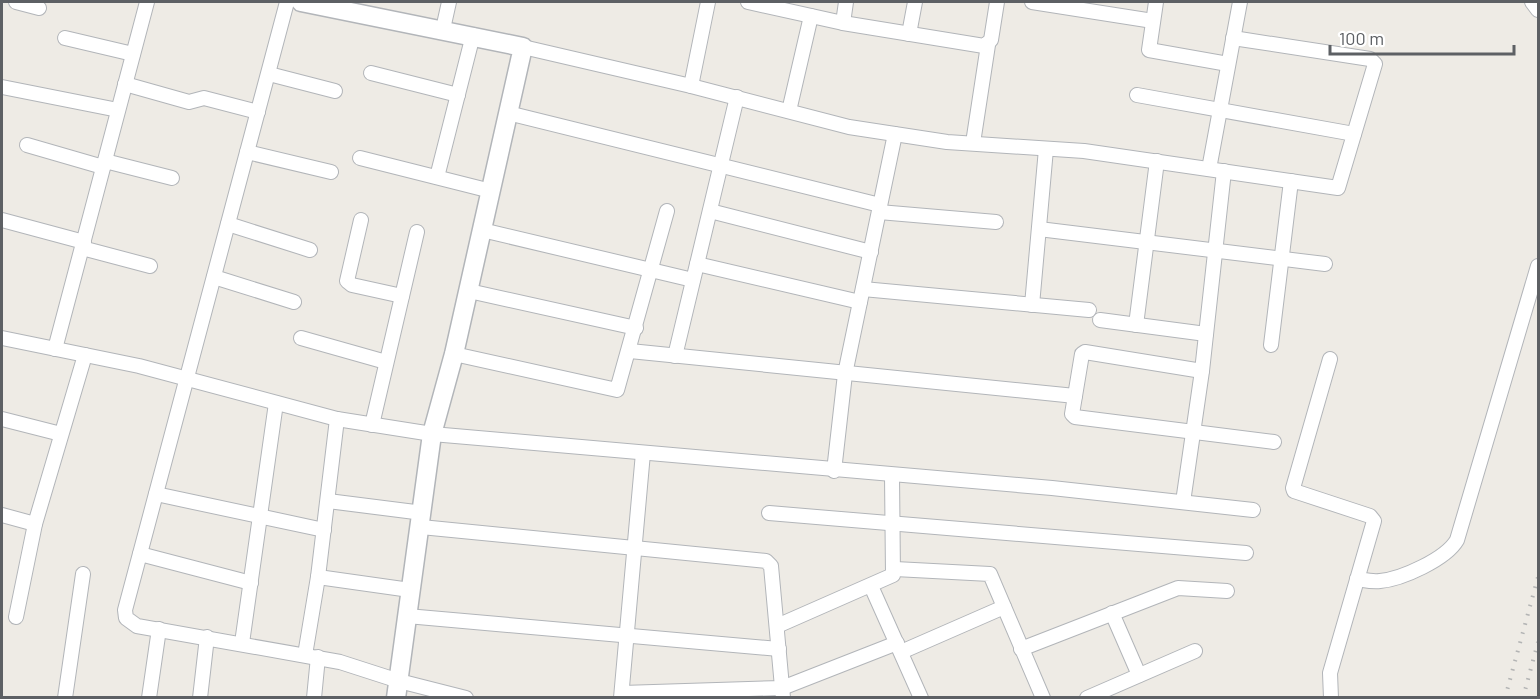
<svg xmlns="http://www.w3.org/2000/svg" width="1540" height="699" viewBox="0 0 1540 699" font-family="Barlow,sans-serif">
<rect width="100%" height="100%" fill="#eeebe5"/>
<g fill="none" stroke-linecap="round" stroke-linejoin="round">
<!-- minor casing -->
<g stroke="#b2b5b9" stroke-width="16">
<g id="minor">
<polyline points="16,2 39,8"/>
<polyline points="287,2 125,610 126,618 137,626 340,662 399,681 466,698"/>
<polyline points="748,2 843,23 984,46 991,40 997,2"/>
<polyline points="1032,2 1153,21"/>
<polyline points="1156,2 1149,50 1228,64"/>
<polyline points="1532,2 1538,10"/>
<polyline points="843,23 846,2"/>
<polyline points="443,29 449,2"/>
<polyline points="909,34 915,2"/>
<polyline points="65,38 133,54"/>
<polyline points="523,47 691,86 708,2"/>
<polyline points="371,73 458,95"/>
<polyline points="269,74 335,91"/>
<polyline points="125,84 189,102 204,98 258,112"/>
<polyline points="691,86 849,127 947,142 1084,151 1338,188 1375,64 1370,59 1233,38"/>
<polyline points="2,87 118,110"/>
<polyline points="1137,95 1354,134"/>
<polyline points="789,111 811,16"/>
<polyline points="508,113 880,205"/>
<polyline points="973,143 988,45"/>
<polyline points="27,145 103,167"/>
<polyline points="247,152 331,172"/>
<polyline points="360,158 491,191"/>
<polyline points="105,161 172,178"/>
<polyline points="1209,169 1240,2"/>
<polyline points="437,177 473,35"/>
<polyline points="710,211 871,252"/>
<polyline points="879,212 996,222"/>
<polyline points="2,220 84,242"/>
<polyline points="361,220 347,281 352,285 402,296"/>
<polyline points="228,224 310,250"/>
<polyline points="1039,229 1325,264"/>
<polyline points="482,230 693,280"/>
<polyline points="82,248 150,266"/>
<polyline points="697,264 860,302"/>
<polyline points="214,277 294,302"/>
<polyline points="863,289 1089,310"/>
<polyline points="469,291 636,328"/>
<polyline points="1032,305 1046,149"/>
<polyline points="1100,320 1206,334"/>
<polyline points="1136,325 1157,161"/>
<polyline points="2,338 139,366 337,419 432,434 1052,488 1253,510"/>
<polyline points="301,338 386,362"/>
<polyline points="1271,345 1291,181"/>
<polyline points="55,349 147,2"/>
<polyline points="630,351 1075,396 1072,414 1075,417 1274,442"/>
<polyline points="454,354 617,390 667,211"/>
<polyline points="675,356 737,97"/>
<polyline points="1330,359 1293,488 1294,491 1370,516 1374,521 1330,673 1331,698"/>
<polyline points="1075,396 1082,354 1085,352 1202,371"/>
<polyline points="2,419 61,434"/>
<polyline points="372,425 417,232"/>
<polyline points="834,471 845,374 895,134"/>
<polyline points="156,494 324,530"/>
<polyline points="328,501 423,513"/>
<polyline points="1183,502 1202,371 1224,171"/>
<polyline points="769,513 1246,553"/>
<polyline points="2,515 35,524"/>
<polyline points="421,527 766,561 771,566 783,698"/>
<polyline points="140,554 251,583"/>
<polyline points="895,569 990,574 1043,698"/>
<polyline points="318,577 410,590"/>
<path d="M 1357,579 C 1364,580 1372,582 1380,581 C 1402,579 1446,559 1457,540 L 1538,266"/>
<polyline points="871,586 921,698"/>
<polyline points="1112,613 1139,675"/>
<polyline points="407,616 779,649"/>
<polyline points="16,617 35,524 85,355"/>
<polyline points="777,626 893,575 892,475"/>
<polyline points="242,643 276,403"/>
<polyline points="1021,649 1178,588 1227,591"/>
<polyline points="901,652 1004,607"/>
<polyline points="305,655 318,577 337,419"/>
<polyline points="622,693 782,688 897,643"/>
<polyline points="65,698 83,574"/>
<polyline points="149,698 159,629"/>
<polyline points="200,698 207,637"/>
<polyline points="314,698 318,657"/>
<polyline points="621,698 643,453"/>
<polyline points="1087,698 1195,651"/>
</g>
</g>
<!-- tertiary casing -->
<g stroke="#b2b5b9" stroke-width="21">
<polyline id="tertiary" points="301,2 523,47 454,354 432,434 396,698"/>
</g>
<!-- minor -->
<use href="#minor" stroke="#fff" stroke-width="14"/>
<!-- tertiary -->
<use href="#tertiary" stroke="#fff" stroke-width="18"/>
<!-- rail -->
<g stroke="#b3b4b4" stroke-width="4" stroke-dasharray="1.5 8" stroke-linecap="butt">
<polyline points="1505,698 1538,577"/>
<polyline points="1523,698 1538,642"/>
</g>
</g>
<!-- border -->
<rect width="1540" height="699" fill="none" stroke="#5d6064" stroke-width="6"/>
<!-- scale -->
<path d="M1330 45v9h184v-9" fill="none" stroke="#5d6064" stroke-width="3"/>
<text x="1339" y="45" font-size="18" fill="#5d6064" stroke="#ffffff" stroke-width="4.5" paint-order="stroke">100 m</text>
</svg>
